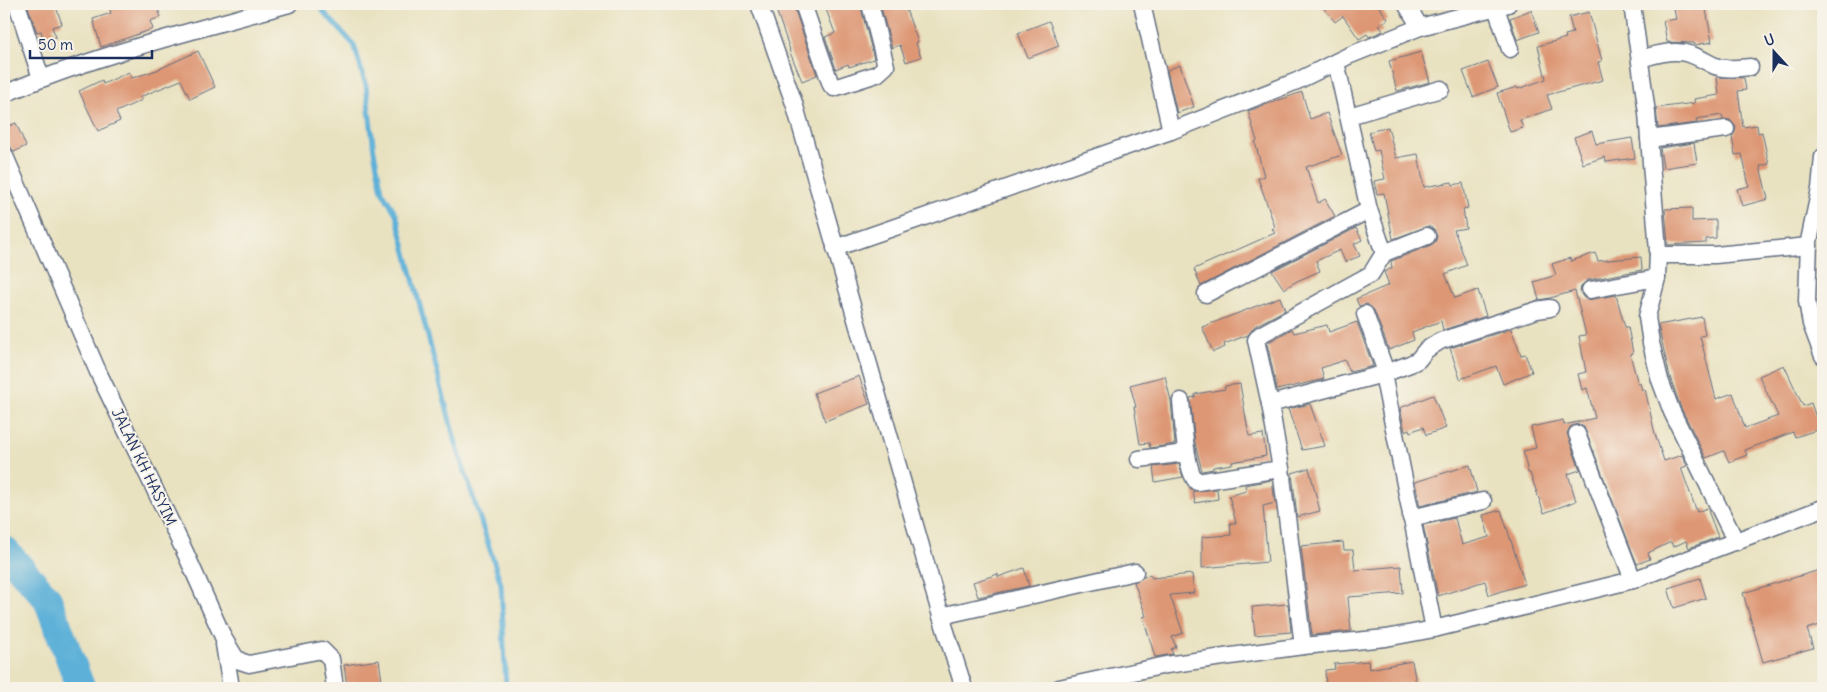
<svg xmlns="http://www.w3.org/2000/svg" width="1827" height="692" viewBox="0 0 1827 692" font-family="Delius,sans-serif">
<rect width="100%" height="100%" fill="#f7f3e8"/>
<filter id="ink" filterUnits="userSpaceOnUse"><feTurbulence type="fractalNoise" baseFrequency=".02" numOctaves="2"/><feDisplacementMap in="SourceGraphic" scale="10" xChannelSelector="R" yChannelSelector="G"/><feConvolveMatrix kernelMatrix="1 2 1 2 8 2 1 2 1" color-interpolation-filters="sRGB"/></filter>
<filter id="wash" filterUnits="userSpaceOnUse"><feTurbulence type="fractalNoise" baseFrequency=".0096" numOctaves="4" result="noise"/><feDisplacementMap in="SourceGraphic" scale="20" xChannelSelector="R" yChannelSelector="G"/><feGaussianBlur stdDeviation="1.12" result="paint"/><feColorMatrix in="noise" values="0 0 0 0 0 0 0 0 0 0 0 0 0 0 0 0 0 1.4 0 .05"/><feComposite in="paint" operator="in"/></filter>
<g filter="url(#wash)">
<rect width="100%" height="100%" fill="#e9e2c1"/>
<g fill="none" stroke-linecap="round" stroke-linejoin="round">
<!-- stream -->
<polyline stroke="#5db0d8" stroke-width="5" points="318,4 320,8 354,45 366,86 374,151 382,191 396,214 456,444 501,584 506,688"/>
<!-- river -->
<polyline stroke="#5db0d8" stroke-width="29" points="4,550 47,598 81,688"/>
</g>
<g id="blocks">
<!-- building -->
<g fill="#dd9775">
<polygon points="27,4 55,4 62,24 52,27 56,37 44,41 41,31 37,32"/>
<polygon points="108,4 156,4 161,17 150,21 153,29 101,47 93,19 111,13"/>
<polygon points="774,4 793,4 817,75 802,81 789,50 790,50"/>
<polygon points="824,4 860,4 874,59 849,67 848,64 836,69 825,37 835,33"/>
<polygon points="880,4 904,4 918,42 916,43 921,57 906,62 900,45 892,48"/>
<polygon points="1320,4 1377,4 1388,19 1379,25 1383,31 1369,37 1367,34 1359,39 1343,16 1335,22"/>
<polygon points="1673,4 1705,4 1712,42 1695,45 1694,43 1667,42 1663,21 1676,19"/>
<polygon points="1531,10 1539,32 1517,40 1510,18"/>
<polygon points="1589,12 1602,61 1598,62 1603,80 1547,95 1552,109 1520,120 1523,128 1510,132 1497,93 1517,87 1518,89 1546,79 1538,46 1566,38 1565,35 1573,33 1569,17"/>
<polygon points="1049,21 1059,46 1028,58 1018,33"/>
<polygon points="198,51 215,87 190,99 181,80 140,97 142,100 116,112 120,121 98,131 79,91 102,80 103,84 129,72 132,78 157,70"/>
<polygon points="1421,52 1430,82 1397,91 1389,61"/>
<polygon points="1488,62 1498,87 1473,97 1463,71"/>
<polygon points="1180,65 1194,107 1177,113 1167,70"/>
<polygon points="1717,77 1744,78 1746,90 1738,91 1743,127 1757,125 1758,133 1762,132 1769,164 1760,166 1768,199 1742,206 1737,189 1749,186 1742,154 1735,155 1732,137 1735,132 1736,127 1730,120 1723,119 1722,115 1696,119 1697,123 1658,128 1656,108 1695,103 1694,99 1719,95"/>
<polygon points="1302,92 1310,119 1327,113 1342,155 1306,167 1318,203 1325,199 1335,216 1201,286 1194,269 1275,233 1272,229 1275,227 1258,178 1264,176 1255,142 1257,141 1248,111"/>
<polygon points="16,123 26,146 14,152 10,146 4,143 4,128"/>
<polygon points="1388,127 1396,158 1418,154 1424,187 1452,182 1453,185 1463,183 1468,208 1463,209 1466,228 1454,230 1467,265 1445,274 1455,298 1478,290 1486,316 1443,330 1441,321 1412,332 1414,340 1389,350 1374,310 1367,304 1359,306 1356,299 1389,285 1384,272 1392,268 1391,261 1431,245 1435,242 1437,237 1434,229 1428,226 1393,239 1384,193 1377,194 1374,181 1385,179 1379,150 1374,151 1369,132"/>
<polygon points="1592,131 1596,144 1632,138 1635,158 1606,162 1605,157 1583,164 1574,137"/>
<polygon points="1694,143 1697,163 1663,168 1660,148"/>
<polygon points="1692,208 1692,221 1716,220 1716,238 1706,239 1706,243 1668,245 1665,209"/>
<polygon points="1356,228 1362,240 1354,244 1360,256 1345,262 1340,250 1316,261 1320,271 1297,281 1284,289 1272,271"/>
<polygon points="1595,253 1598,261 1641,257 1642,270 1588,280 1581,286 1580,292 1583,297 1587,300 1616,295 1625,327 1628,327 1633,353 1630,354 1638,384 1640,383 1642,390 1645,389 1655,434 1664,461 1682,455 1687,466 1681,468 1697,512 1707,508 1718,537 1689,548 1686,541 1673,547 1671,542 1648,553 1650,559 1637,564 1584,427 1579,424 1574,425 1570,427 1567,433 1580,470 1568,474 1576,501 1544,513 1530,473 1528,473 1523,451 1536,448 1531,427 1563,420 1564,425 1595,418 1587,388 1582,390 1578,374 1586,372 1579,336 1586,335 1575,291 1550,298 1539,300 1534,282 1556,275 1552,264 1570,258 1571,261"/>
<polygon points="1280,297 1285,310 1255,326 1248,335 1224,344 1225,347 1213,352 1202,327"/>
<polygon points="1702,317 1705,335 1700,336 1716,399 1733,393 1745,428 1778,416 1759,376 1784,365 1803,406 1811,403 1820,429 1795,437 1793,432 1745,450 1747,455 1729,462 1724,451 1706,458 1681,408 1670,377 1658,325"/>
<polygon points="1357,322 1373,366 1350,372 1345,360 1321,368 1324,379 1277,390 1267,343 1292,329 1294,333 1327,325 1329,332"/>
<polygon points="1511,329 1521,355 1525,354 1532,372 1503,384 1496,366 1460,379 1450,348"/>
<polygon points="859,376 869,404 825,421 814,393"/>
<polygon points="1165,376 1171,401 1175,444 1150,448 1149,443 1140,444 1134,407 1136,407 1130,385"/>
<polygon points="1240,384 1249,436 1263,434 1266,456 1232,462 1232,464 1213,467 1213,469 1202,471 1195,443 1190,398 1195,397 1195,394 1225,389 1225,386"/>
<polygon points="1433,395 1446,428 1426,435 1423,427 1410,432 1409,429 1405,431 1400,408"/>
<polygon points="1310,404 1325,446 1302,450 1288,409"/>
<polygon points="1179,464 1183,477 1155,482 1153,467"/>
<polygon points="1470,465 1477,492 1420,506 1415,482"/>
<polygon points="1309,468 1320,511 1297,517 1292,473"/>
<polygon points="1272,480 1275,503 1263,506 1268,562 1202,568 1202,537 1231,535 1230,523 1236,523 1229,496 1246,491 1245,485"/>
<polygon points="1217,489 1218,499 1195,503 1193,491"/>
<polygon points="1501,510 1525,584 1489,595 1485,581 1438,596 1423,525 1455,518 1462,545 1489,537 1483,515"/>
<polygon points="1343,542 1344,550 1353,550 1355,570 1401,566 1403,593 1348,597 1351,631 1312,635 1301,546"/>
<polygon points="1024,568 1029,586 978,597 973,582 998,574 998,577"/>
<polygon points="1823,569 1823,624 1807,629 1813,648 1763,662 1743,593"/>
<polygon points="1150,574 1152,578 1192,574 1194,593 1170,595 1183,633 1172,637 1176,647 1171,649 1173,654 1155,657 1143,617 1146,616 1134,582"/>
<polygon points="1700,578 1706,598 1674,608 1668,588"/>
<polygon points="1288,604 1291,632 1255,635 1252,607"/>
<polygon points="379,660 382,681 347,686 344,665"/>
<polygon points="1368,661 1369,669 1412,661 1416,683 1387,688 1326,688 1325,670 1335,669 1334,664"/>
</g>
</g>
</g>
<g filter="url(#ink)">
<use href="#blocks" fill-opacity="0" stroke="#636e81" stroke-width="1"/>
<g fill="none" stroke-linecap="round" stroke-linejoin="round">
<!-- minor casing -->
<g stroke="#636e81" stroke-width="19">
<g id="minor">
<polyline points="17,4 41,78"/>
<polyline points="759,4 794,103 941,616 964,688"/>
<polyline points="803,4 831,85 834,88 877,74 886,66 870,4"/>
<polyline points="1142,4 1171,131 1297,81 1348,56 1420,27 1508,4"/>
<polyline points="1406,4 1420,27"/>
<polyline points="1632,4 1647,113 1658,251 1657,278 1647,317 1651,343 1660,380 1672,412 1736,542"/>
<polyline points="1496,8 1510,49"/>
<path d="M 1640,59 C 1651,56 1662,52 1674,52 C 1690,51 1702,60 1715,66 C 1726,70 1738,68 1750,67"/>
<polyline points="1336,62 1369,210 1384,253 1427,236"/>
<path d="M 4,94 C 95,55 193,31 289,4"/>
<polyline points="1349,116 1441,89"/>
<polyline points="1649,139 1726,129"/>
<polyline points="4,154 99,374 185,552 224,639 235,657 240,661 249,664 322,650 331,659 335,688"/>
<polyline points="1823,157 1820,189 1809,241 1807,301 1811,324 1823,356"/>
<polyline points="835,248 1171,131"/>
<polyline points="1658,255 1715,255 1809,246"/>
<polyline points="1590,290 1657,278"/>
<polyline points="1206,294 1369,210"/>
<polyline points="1365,314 1386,372"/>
<polyline points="1383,374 1410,364 1418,360 1426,350 1440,341 1537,310 1550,308"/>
<path d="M 1181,401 C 1183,419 1185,471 1197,482 L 1281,469"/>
<polyline points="1270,404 1383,374 1434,629"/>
<polyline points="1577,434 1633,580"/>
<polyline points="1139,459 1186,453"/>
<polyline points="1411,518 1483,501"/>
<polyline points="941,616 1135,572"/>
<polyline points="224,644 231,688"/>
<polyline points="1303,646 1281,469 1270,404 1256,340 1260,335 1371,274 1384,253"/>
<polyline points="1059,688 1166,665 1303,646 1386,638 1434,629 1633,580 1823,508"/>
</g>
</g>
<!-- minor -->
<use href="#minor" stroke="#fff" stroke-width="16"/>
</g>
</g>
<g text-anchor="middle" stroke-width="4" stroke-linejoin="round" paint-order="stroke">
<!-- street labels -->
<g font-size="15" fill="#1b2f5e" stroke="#f7f3e8">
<text transform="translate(144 467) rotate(64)" y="5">JALAN KH HASYIM</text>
</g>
</g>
<!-- margin -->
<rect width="1827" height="692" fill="none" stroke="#f7f3e8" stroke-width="20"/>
<!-- north arrow -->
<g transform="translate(1774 52) rotate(339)" stroke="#f7f3e8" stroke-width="4" paint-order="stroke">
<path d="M0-4L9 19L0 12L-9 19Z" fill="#1b2f5e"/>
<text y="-8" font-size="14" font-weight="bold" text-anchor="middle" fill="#1b2f5e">U</text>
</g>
<!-- scale -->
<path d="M30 50v8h122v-8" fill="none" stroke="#1b2f5e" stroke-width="2.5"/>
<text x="38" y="50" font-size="15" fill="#1b2f5e" stroke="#f7f3e8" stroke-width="4" paint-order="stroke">50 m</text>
</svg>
